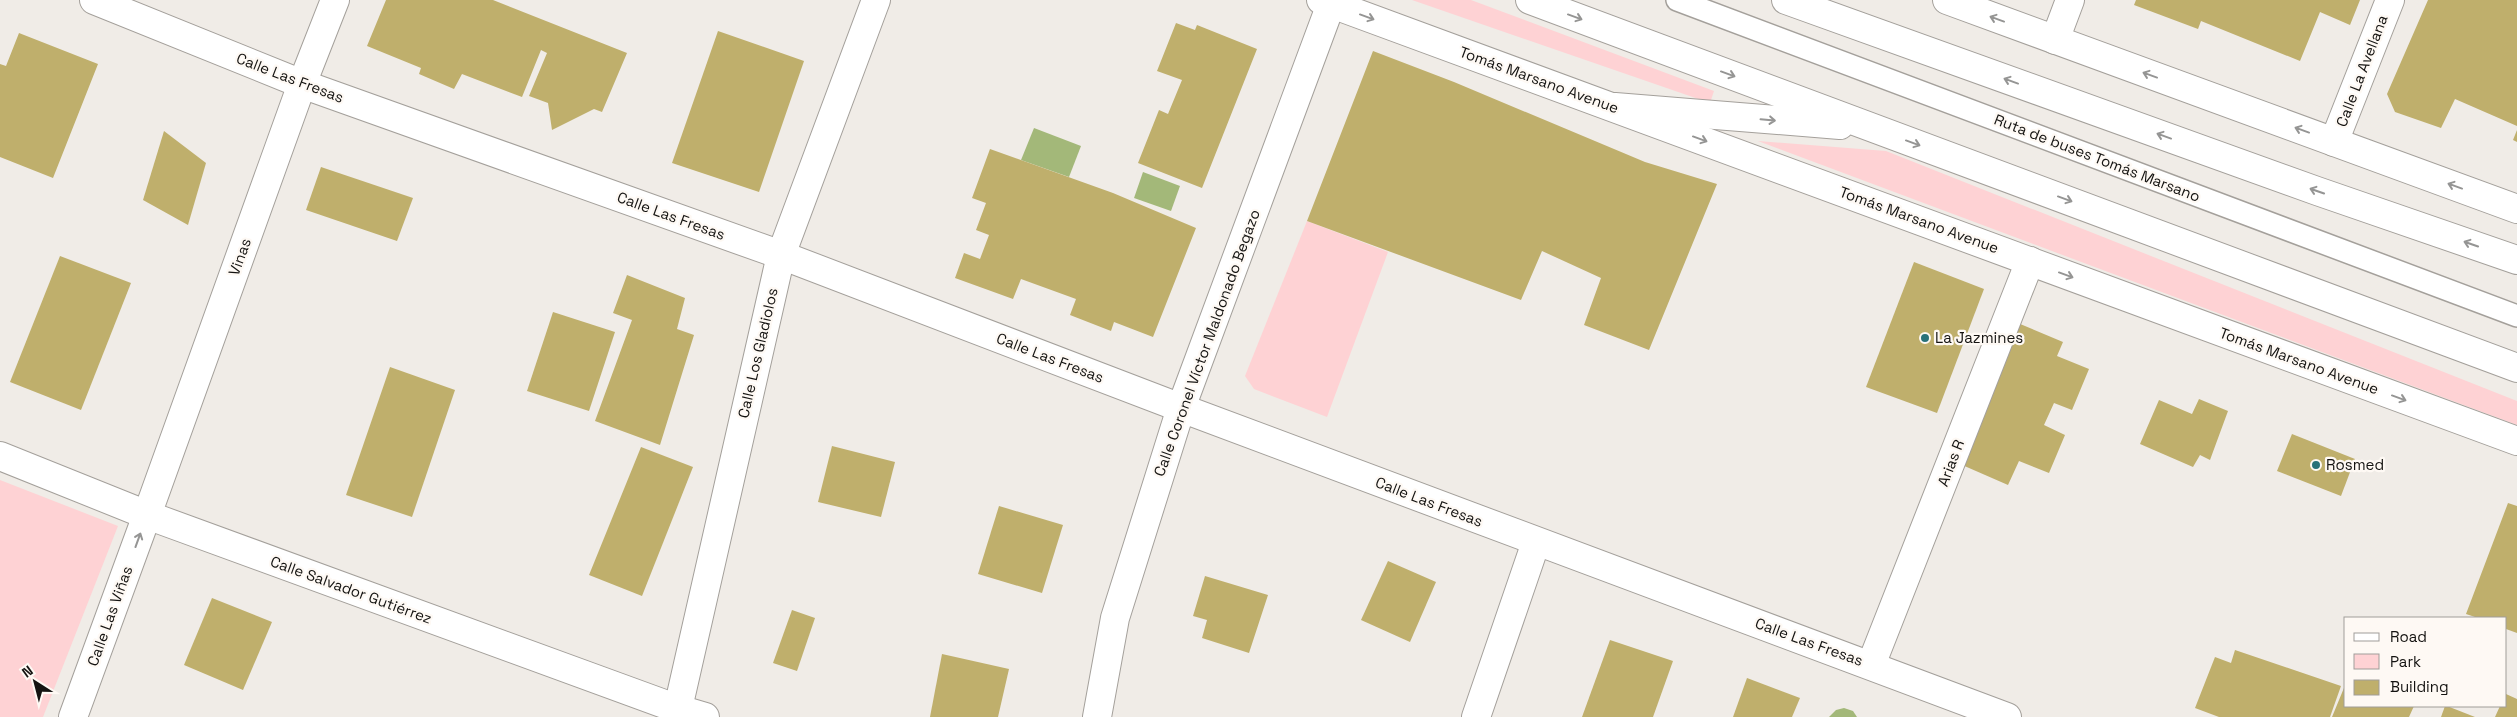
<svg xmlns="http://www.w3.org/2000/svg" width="2517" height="717" viewBox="0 0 2517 717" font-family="'Space Grotesk',sans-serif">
<rect width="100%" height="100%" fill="#f0ece7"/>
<!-- green -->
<g fill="#fed2d4">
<polygon points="1412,0 1471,0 1714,91 1710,103"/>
<polygon points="1758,141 1886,151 2517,401 2517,425"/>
<polygon points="1307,221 1388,252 1327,417 1254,389 1245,376"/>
<polygon points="0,480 118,526 43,717 0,717"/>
</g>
<!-- water -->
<g fill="#a3b879">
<polygon points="1034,128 1081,146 1069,177 1021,160"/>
<polygon points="1143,172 1180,186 1171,211 1134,198"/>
<polygon points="1844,708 1853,711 1857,717 1829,717 1836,710"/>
</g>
<!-- building -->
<g fill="#bfaf6c">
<polygon points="386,0 493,0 627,53 602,112 594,109 552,130 548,103 529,96 547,53 541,50 522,97 462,74 454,89 419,74 421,68 367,46"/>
<polygon points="2136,0 2360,0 2350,25 2320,12 2300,61 2201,21 2198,29 2134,5"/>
<polygon points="2428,0 2517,0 2517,126 2455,99 2441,128 2395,112 2387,94"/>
<polygon points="1176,23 1195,30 1197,25 1257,49 1202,188 1138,163 1159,110 1168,114 1182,80 1157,71"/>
<polygon points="718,31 804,61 759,192 672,163"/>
<polygon points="19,33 98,64 53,178 0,157 0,64 6,66"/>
<polygon points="1373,51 1454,82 1645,162 1717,184 1649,350 1584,325 1601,278 1542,251 1521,300 1307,221"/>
<polygon points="2517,130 2517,142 2513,140"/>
<polygon points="164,131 206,163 188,225 143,200"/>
<polygon points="990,149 1113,193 1196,228 1153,337 1114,322 1111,331 1070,315 1076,299 1021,279 1013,299 955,278 964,253 980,259 989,235 976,230 986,203 972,198"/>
<polygon points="321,167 413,198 397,241 306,210"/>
<polygon points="60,256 131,283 81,410 10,382"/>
<polygon points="1914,262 1984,289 1937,413 1866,387"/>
<polygon points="627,275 685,298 677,329 694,335 660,445 595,421 632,320 613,313"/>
<polygon points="553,312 615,332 589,411 527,391"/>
<polygon points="2013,321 2063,342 2057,356 2089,369 2072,410 2054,403 2044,425 2065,435 2049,473 2019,461 2008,485 1953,461"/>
<polygon points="390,367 455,390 412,517 346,495"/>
<polygon points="2199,399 2228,411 2210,460 2200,455 2193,467 2140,444 2159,400 2192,414"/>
<polygon points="2292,434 2355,459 2341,496 2277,471"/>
<polygon points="832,446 895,462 881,517 818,502"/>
<polygon points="641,447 693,467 642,596 589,575"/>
<polygon points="2508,503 2517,506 2517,633 2506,629 2506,618 2478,618 2466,614"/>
<polygon points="999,506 1063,525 1042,593 978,574"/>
<polygon points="1388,561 1436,582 1410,642 1361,620"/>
<polygon points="1205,576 1268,595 1249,653 1202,638 1207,620 1193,616"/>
<polygon points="212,598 272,622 243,690 184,665"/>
<polygon points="792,610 815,618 797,671 773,663"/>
<polygon points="1610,640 1673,661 1653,717 1582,717"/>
<polygon points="2235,650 2341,686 2330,717 2219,717 2195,708 2215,657 2231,663"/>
<polygon points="942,654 1009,669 998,717 930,717"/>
<polygon points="1747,678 1800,698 1792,717 1733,717"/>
<polygon points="2346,683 2346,706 2414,706 2409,717 2332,717"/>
<polygon points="2506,694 2517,699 2517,717 2495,717 2500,706 2506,706"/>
<polygon points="2445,706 2447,706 2475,717 2441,717"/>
</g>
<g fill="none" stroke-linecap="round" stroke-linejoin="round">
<!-- service casing -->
<g stroke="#a4a09b" stroke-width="24">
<polyline id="service" points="1677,0 2517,316"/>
</g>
<!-- pedestrian casing -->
<g stroke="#a4a09b" stroke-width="30">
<g id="pedestrian">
<polyline points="147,515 302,84 335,0"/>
<polyline points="1871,665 2030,261"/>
</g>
</g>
<!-- minor casing -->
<g stroke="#a4a09b" stroke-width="30">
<g id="minor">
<polyline points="94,0 302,84 781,255 1181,408 2007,717"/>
<polyline points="2055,40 2070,0"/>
<polyline points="2334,142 2390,0"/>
<polyline points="0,456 147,515 678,709 705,717"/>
<polyline points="73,717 147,515"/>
<polyline points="676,717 781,255 876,0"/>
<polyline points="1097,717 1115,618 1181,408 1331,4"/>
<polyline points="1476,717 1536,542"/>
</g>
</g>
<!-- tertiary casing -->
<g stroke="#a4a09b" stroke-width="30">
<g id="tertiary">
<polyline points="1321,0 2517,441"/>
<polyline points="1947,0 2517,209"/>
</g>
</g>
<!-- primary casing -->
<g stroke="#a4a09b" stroke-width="30">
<g id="primary">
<polyline points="1530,0 2517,368"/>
<polyline points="1786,0 2317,191 2517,260"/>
<polyline points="1615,107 1840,125"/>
</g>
</g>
<!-- service -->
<use href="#service" stroke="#fff" stroke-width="21"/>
<!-- pedestrian -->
<use href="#pedestrian" stroke="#fff" stroke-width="28"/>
<!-- minor -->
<use href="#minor" stroke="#fff" stroke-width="28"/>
<!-- tertiary -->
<use href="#tertiary" stroke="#fff" stroke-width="28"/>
<!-- primary -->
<use href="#primary" stroke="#fff" stroke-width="28"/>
</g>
<!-- one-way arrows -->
<defs><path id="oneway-shaft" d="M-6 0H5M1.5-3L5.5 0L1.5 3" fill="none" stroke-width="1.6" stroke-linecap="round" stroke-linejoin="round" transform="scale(1.25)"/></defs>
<g stroke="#959594">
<use href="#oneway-shaft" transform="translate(1367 17) rotate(20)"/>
<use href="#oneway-shaft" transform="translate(1575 17) rotate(20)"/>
<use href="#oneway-shaft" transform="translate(1997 19) rotate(-160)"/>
<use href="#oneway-shaft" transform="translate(1728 74) rotate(20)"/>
<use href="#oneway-shaft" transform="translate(2150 75) rotate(-160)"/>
<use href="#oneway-shaft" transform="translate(2011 81) rotate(-160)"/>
<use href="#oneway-shaft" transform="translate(1768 120) rotate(5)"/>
<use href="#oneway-shaft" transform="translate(2302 130) rotate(-160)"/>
<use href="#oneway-shaft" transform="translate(2164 136) rotate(-160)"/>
<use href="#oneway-shaft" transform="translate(1700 139) rotate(20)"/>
<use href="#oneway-shaft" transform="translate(1913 143) rotate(20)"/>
<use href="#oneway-shaft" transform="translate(2455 186) rotate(-160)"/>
<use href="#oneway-shaft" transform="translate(2317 191) rotate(-161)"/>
<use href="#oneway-shaft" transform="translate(2065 199) rotate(20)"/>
<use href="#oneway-shaft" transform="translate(2471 244) rotate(-161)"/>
<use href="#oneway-shaft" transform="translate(2066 275) rotate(20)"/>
<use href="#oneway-shaft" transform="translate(2399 398) rotate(20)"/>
<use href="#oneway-shaft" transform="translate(138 540) rotate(-70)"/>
</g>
<!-- markers -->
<g fill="#297279" stroke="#fef9f4" stroke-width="2">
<circle cx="1925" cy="338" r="5"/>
<circle cx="2316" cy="465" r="5"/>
</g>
<g text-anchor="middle" stroke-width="4.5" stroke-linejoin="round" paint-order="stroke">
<!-- street labels -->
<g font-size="15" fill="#141311" stroke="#fef9f4">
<text transform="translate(2362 71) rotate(-69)" y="5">Calle La Avellana</text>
<text transform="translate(290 78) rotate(21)" y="5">Calle Las Fresas</text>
<text transform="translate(1539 80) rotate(20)" y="5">Tomás Marsano Avenue</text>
<text transform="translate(2097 158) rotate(21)" y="5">Ruta de buses Tomás Marsano</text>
<text transform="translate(671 216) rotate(20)" y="5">Calle Las Fresas</text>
<text transform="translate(1919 220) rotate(20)" y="5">Tomás Marsano Avenue</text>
<text transform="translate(240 257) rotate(-70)" y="5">Vinas</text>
<text transform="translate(1207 343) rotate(-70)" y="5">Calle Coronel Víctor Maldonado Begazo</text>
<text transform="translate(758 353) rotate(-77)" y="5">Calle Los Gladiolos</text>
<text transform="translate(1050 358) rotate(21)" y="5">Calle Las Fresas</text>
<text transform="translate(2299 361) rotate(20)" y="5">Tomás Marsano Avenue</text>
<text transform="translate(1951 463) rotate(-69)" y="5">Arias R</text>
<text transform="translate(1429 502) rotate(21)" y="5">Calle Las Fresas</text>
<text transform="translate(351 590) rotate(20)" y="5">Calle Salvador Gutiérrez</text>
<text transform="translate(110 616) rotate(-70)" y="5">Calle Las Viñas</text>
<text transform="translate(1809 642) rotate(20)" y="5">Calle Las Fresas</text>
</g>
<!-- poi labels -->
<g font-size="15" fill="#141311" stroke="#fef9f4" text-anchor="start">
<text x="1935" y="343">La Jazmines</text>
<text x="2326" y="470">Rosmed</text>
</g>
</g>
<!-- legend -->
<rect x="2344" y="617" width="162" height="90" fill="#fef9f4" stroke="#a09d99"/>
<rect x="2354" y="633" width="25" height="8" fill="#ffffff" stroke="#a09d99"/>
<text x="2390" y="642" font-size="15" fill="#141311">Road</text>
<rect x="2354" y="654" width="25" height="15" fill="#fed2d4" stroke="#a09d99"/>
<text x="2390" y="667" font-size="15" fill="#141311">Park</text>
<rect x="2354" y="680" width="25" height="15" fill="#bfaf6c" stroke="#a09d99"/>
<text x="2390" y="692" font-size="15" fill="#141311">Building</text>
<!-- north arrow -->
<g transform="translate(35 682) rotate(324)" stroke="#fef9f4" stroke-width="4" paint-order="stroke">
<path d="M0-4L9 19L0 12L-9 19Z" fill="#141311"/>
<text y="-8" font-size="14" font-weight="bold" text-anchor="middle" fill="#141311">N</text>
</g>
</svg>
